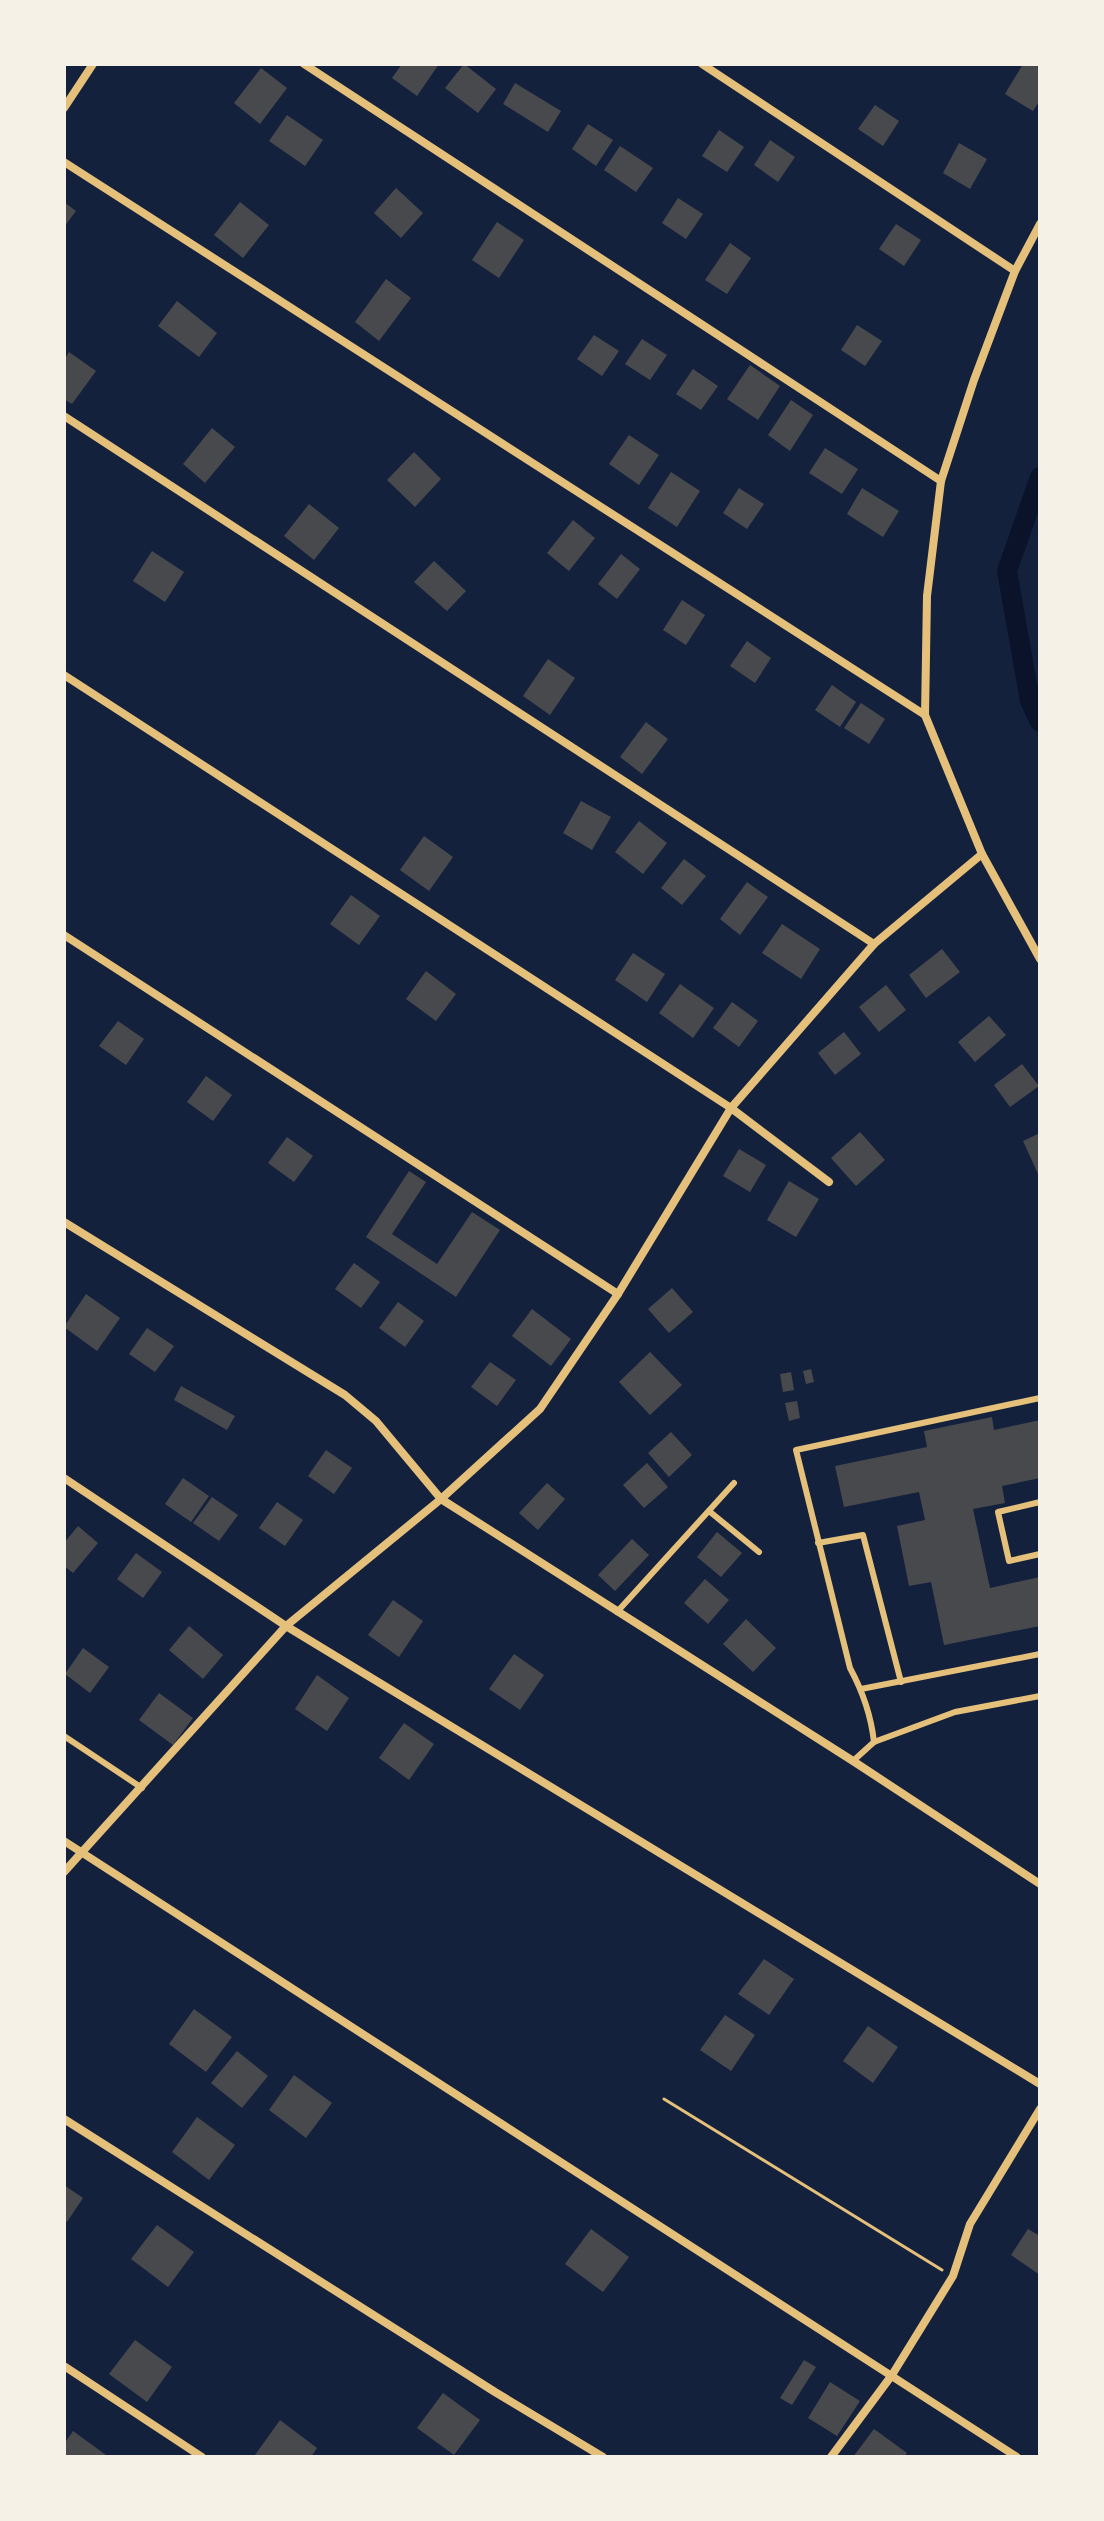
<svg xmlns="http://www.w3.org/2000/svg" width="1104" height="2521" viewBox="0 0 1104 2521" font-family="'PT Sans Narrow',sans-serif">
<rect width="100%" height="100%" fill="#14213d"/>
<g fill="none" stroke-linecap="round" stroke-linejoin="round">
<!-- canal -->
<polyline stroke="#0b132b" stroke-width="20" points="1040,477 1007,571 1030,701 1040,722"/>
</g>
<!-- building -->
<g fill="#48494c">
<polygon points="402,64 439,64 417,96 392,78"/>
<polygon points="464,64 496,89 478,113 445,88"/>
<polygon points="1023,64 1034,64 1040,68 1040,100 1033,111 1005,94"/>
<polygon points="261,68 287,88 260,124 234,103"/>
<polygon points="515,83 561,111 548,132 503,104"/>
<polygon points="875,105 899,121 883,146 858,129"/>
<polygon points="287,115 323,140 305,166 269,141"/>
<polygon points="588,124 613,140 596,166 572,149"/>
<polygon points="719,130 744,147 727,172 702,156"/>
<polygon points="770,140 795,157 778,182 754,165"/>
<polygon points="959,143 987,159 970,189 943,173"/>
<polygon points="620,146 653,168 636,192 604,170"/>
<polygon points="396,188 423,213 401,238 374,213"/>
<polygon points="678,198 703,214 686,239 662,223"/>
<polygon points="64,202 76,211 64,227"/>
<polygon points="240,202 269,225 243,258 214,235"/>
<polygon points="497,222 524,240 499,278 472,260"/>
<polygon points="896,224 921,240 904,266 879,249"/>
<polygon points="730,243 751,258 727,294 705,280"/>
<polygon points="386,279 411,298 379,341 355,322"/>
<polygon points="177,301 217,333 199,357 158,326"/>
<polygon points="857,325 882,341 865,366 841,350"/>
<polygon points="594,335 619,351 602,376 577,359"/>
<polygon points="642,339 667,355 650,380 625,364"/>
<polygon points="69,352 96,371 72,404 64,399 64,360"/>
<polygon points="750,365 780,386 758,420 727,399"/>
<polygon points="693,369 718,386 701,410 676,394"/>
<polygon points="791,400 813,415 790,451 768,435"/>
<polygon points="212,428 235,447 205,483 183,464"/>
<polygon points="629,435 659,455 639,485 609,464"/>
<polygon points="825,448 858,469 842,494 809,473"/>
<polygon points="414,452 441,479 415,507 387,480"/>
<polygon points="671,472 700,491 677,527 648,508"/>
<polygon points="739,488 764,504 747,529 723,513"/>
<polygon points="862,488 899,511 883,537 847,514"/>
<polygon points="309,504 339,528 314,560 284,536"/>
<polygon points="573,520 595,538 569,571 547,553"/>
<polygon points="152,551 184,572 165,602 133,581"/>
<polygon points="621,554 640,569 617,599 598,584"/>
<polygon points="434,561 466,591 447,611 414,582"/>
<polygon points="682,600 705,615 686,645 663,630"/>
<polygon points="747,641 771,658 755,683 730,666"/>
<polygon points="548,659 575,678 550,715 523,696"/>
<polygon points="832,685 856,702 840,727 815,710"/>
<polygon points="861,703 885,719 869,744 844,728"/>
<polygon points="646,722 668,739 642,774 620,757"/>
<polygon points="581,801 611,817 592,850 563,833"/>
<polygon points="639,821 667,843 643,874 615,852"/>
<polygon points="424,836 453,857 429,891 400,870"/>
<polygon points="684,859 706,876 682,905 661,888"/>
<polygon points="747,882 768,897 740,935 720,919"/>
<polygon points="351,895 380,916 359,945 330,924"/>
<polygon points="782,924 820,949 801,979 762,953"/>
<polygon points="942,949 960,972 926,998 909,975"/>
<polygon points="633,953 665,974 647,1002 615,980"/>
<polygon points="426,971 456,994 436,1021 406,999"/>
<polygon points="680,984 714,1008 693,1038 659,1013"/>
<polygon points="886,985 906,1010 879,1032 859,1007"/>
<polygon points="732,1002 758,1021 739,1047 713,1028"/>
<polygon points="989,1016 1006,1035 975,1062 958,1042"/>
<polygon points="118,1021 144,1039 126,1065 99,1046"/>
<polygon points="844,1032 861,1054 835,1075 818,1053"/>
<polygon points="1022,1064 1039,1086 1010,1107 994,1085"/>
<polygon points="206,1076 232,1095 213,1121 187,1102"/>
<polygon points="860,1132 885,1160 856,1186 831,1158"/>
<polygon points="1040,1133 1040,1173 1038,1174 1023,1141"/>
<polygon points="287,1137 313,1156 294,1182 268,1163"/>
<polygon points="739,1149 766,1165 750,1192 723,1176"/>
<polygon points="409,1171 426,1182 392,1234 437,1264 472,1212 500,1230 456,1297 366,1237"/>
<polygon points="789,1181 819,1199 796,1237 767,1220"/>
<polygon points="354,1263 380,1282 361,1308 335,1289"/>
<polygon points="672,1288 693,1312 669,1333 648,1309"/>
<polygon points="86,1294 120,1318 97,1351 64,1327"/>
<polygon points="398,1302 424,1321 405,1347 379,1328"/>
<polygon points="532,1309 571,1339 551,1366 512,1336"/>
<polygon points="147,1328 174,1346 155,1372 129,1354"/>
<polygon points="650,1352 682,1385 650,1415 619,1382"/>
<polygon points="490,1362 516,1380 497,1406 471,1387"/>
<polygon points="811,1369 814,1382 806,1384 803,1371"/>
<polygon points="791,1372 794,1390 783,1392 780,1374"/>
<polygon points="181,1386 235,1416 227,1430 174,1400"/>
<polygon points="797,1401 800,1418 789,1421 785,1403"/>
<polygon points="992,1417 994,1430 1040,1420 1040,1478 1002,1486 1005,1503 973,1509 990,1588 1040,1577 1040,1626 944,1645 931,1582 909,1586 897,1526 925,1520 919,1492 844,1507 835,1466 927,1447 924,1431"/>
<polygon points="671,1432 692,1455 669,1477 648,1453"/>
<polygon points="326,1450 352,1468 334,1494 308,1476"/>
<polygon points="647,1463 668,1487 644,1508 623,1485"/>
<polygon points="183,1478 209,1496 191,1522 165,1504"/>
<polygon points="547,1483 565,1499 538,1530 519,1513"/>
<polygon points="212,1497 238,1515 219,1541 193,1523"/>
<polygon points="277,1502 303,1520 285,1546 259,1528"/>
<polygon points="78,1526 98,1543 73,1573 64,1566 64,1543"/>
<polygon points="717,1532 742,1553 721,1577 697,1557"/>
<polygon points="632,1539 649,1555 615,1591 598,1575"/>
<polygon points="136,1553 162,1572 143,1598 117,1579"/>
<polygon points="705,1579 729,1600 708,1624 684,1603"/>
<polygon points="393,1600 423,1621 399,1657 368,1635"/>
<polygon points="746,1619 776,1648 753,1672 723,1644"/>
<polygon points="189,1626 223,1655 203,1679 169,1650"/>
<polygon points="83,1648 109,1667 90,1693 65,1674"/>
<polygon points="514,1654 544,1675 520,1710 489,1689"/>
<polygon points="317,1675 349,1698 327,1731 295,1709"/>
<polygon points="159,1693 193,1718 173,1745 139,1720"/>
<polygon points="404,1723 434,1744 409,1780 379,1758"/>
<polygon points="764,1959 794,1979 769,2015 738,1994"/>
<polygon points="194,2009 232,2037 206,2072 169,2044"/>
<polygon points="725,2015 755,2035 731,2071 700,2050"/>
<polygon points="868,2026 898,2047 873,2083 843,2061"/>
<polygon points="237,2051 268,2076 242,2108 211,2083"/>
<polygon points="294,2075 332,2103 306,2138 269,2110"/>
<polygon points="197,2117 235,2145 209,2180 172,2152"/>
<polygon points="64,2185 83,2198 67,2222 64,2219"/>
<polygon points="157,2225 194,2252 168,2287 131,2259"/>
<polygon points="591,2229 629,2257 603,2292 565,2264"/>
<polygon points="1028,2229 1040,2236 1040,2275 1011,2255"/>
<polygon points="135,2340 172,2367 147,2402 109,2374"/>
<polygon points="804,2360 816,2367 792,2405 780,2398"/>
<polygon points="830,2382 860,2401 837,2436 808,2418"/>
<polygon points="443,2393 480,2420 454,2455 417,2428"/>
<polygon points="280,2420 317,2448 311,2457 255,2455"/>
<polygon points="874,2429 907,2453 904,2457 853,2457"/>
<polygon points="73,2431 106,2455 104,2457 64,2457 64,2444"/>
</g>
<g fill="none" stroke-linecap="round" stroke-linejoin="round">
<!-- path -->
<polyline stroke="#e5c07b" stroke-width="3" points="664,2099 942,2270"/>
<!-- service -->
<g stroke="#e5c07b" stroke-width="6">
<polyline points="1040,1502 998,1512 1009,1561 1040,1554"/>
<polyline points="709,1511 759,1552"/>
<polyline points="818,1543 863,1535 901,1682"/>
<polyline points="617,1612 734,1483"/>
<polyline points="861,1689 1040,1654"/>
<polyline points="64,1736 142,1788"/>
<path d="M 874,1742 C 871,1715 863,1692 850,1668 L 796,1450 L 1040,1398"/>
<polyline points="853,1761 874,1742 955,1712 1040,1696"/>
</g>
<!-- minor -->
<g stroke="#e5c07b" stroke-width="8">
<polyline points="304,64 941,481"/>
<polyline points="702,64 1015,271"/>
<polyline points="64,108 93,64"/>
<polyline points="64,162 925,715"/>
<polyline points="1040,224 1015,271 974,380 941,481 927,596 925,715 982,854 1040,959"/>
<polyline points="64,416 874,944"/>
<polyline points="64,675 731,1108 829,1182"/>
<polyline points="64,935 618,1294"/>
<polyline points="64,1222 345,1395 376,1421 441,1499 853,1761 1040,1884"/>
<polyline points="64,1478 286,1626 1040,2084"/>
<polyline points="64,1841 1017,2457"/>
<polyline points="64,1872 286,1626 441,1499 540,1409 618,1294 731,1108 874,944 982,854"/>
<polyline points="64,2119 495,2392 603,2457"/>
<polyline points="64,2366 202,2457"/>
<polyline points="831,2457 892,2375 953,2276 970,2224 1040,2109"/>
</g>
</g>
<!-- border -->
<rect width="1104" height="2521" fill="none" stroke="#f6f1e7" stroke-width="132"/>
</svg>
